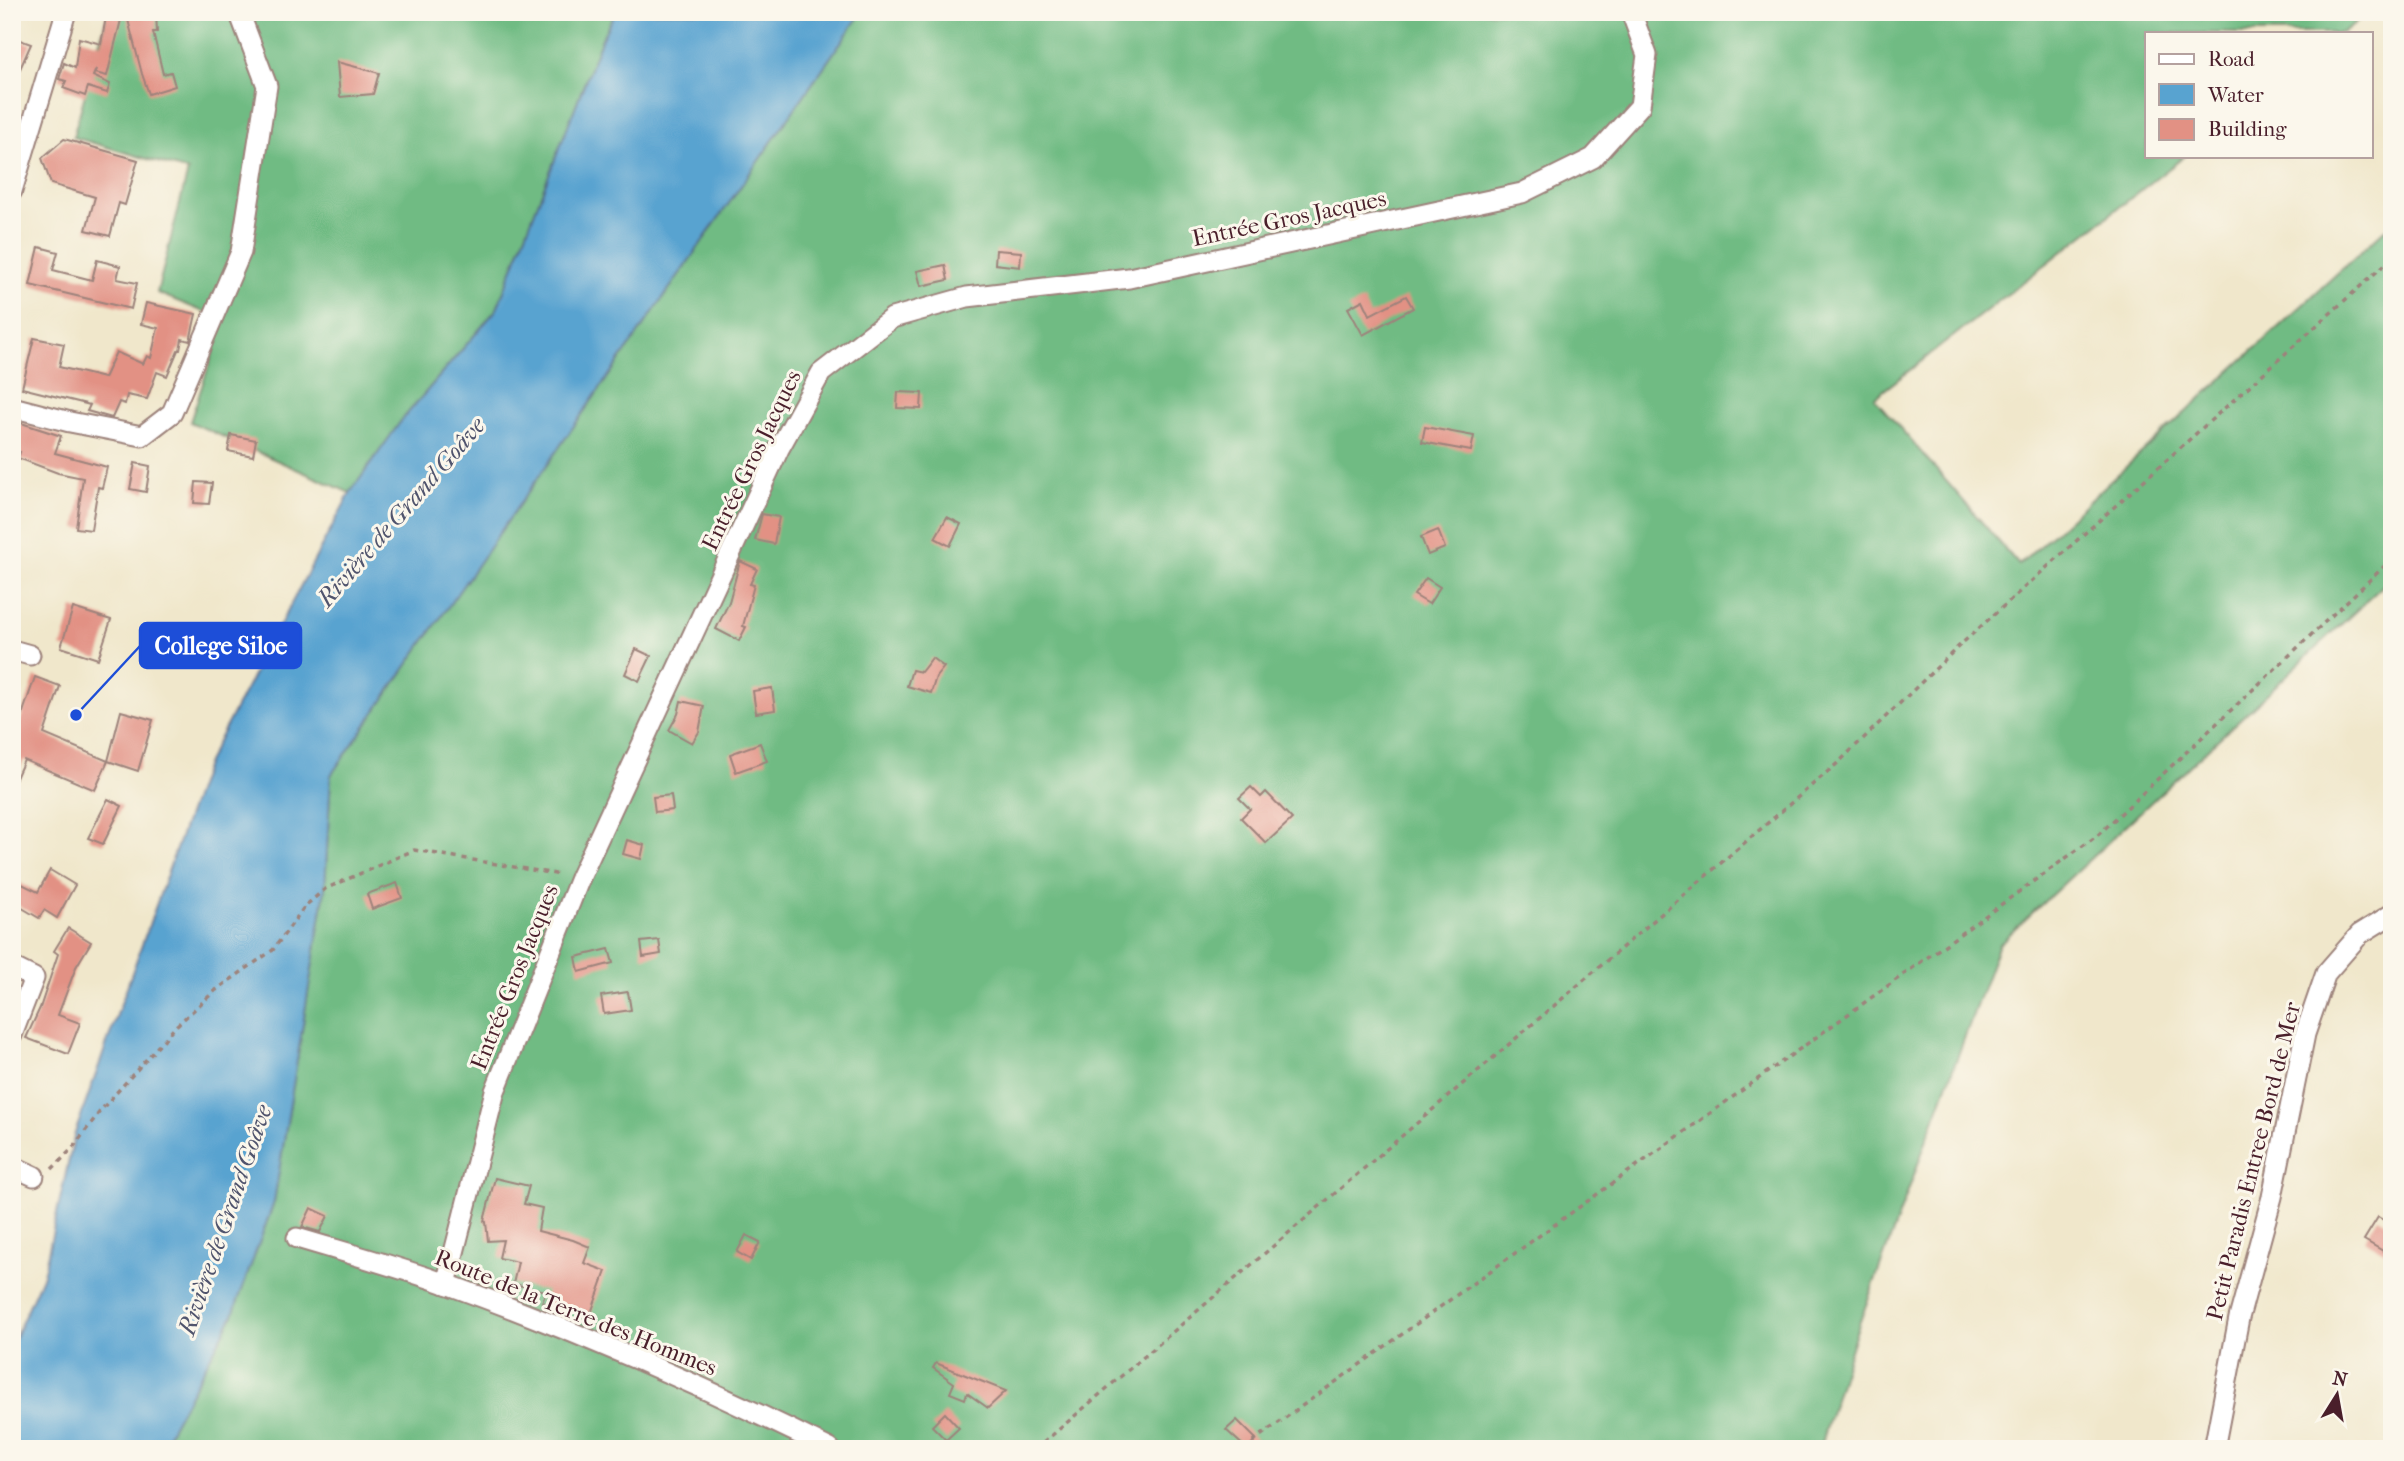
<svg xmlns="http://www.w3.org/2000/svg" width="2404" height="1461" viewBox="0 0 2404 1461" font-family="'IM FELL French Canon',serif">
<rect width="100%" height="100%" fill="#fbf7ec"/>
<filter id="ink" filterUnits="userSpaceOnUse"><feTurbulence type="fractalNoise" baseFrequency=".0143" numOctaves="2"/><feDisplacementMap in="SourceGraphic" scale="14" xChannelSelector="R" yChannelSelector="G"/><feConvolveMatrix kernelMatrix="1 2 1 2 8 2 1 2 1" color-interpolation-filters="sRGB"/></filter>
<filter id="wash" filterUnits="userSpaceOnUse"><feTurbulence type="fractalNoise" baseFrequency=".00686" numOctaves="4" result="noise"/><feDisplacementMap in="SourceGraphic" scale="28" xChannelSelector="R" yChannelSelector="G"/><feGaussianBlur stdDeviation="1.57" result="paint"/><feColorMatrix in="noise" values="0 0 0 0 0 0 0 0 0 0 0 0 0 0 0 0 0 1.4 0 .05"/><feComposite in="paint" operator="in"/></filter>
<g filter="url(#wash)">
<rect width="100%" height="100%" fill="#f0e7cb"/>
<!-- forest -->
<g fill="#70bb83" stroke="#5d6d57" stroke-width="2">
<polygon points="108,12 615,12 602,38 497,309 401,421 350,493 190,422 224,320 157,293 188,171 73,137"/>
<polygon points="862,12 2369,12 2342,33 2147,33 2147,156 2185,156 1874,398 2019,565 2392,223 2392,577 1999,944 1855,1335 1819,1449 160,1449 232,1317 274,1202 325,889 331,775"/>
</g>
<!-- water -->
<polygon fill="#58a3d0" stroke="#51617e" stroke-width="2" points="615,12 862,12 331,775 325,889 274,1202 232,1317 160,1449 12,1449 12,1344 43,1275 75,1133 207,762 350,493 401,421 497,309 602,38"/>
<g id="blocks">
<!-- building -->
<g fill="#e29184">
<polygon points="107,12 123,12 107,76 95,73 96,69 93,76 110,84 107,93 88,87 85,96 63,88 66,81 59,79 64,63 75,68 79,38 101,44"/>
<polygon points="126,12 156,12 157,32 153,32 163,74 171,72 175,86 149,94 142,74"/>
<polygon points="12,37 31,44 12,87"/>
<polygon points="337,62 379,73 373,94 340,97"/>
<polygon points="64,139 138,160 125,205 119,203 110,236 86,230 95,197 51,184 42,158"/>
<polygon points="39,247 58,252 53,270 92,280 97,260 120,266 117,279 137,283 131,309 30,285"/>
<polygon points="996,250 1021,252 1020,267 995,264"/>
<polygon points="945,265 948,280 921,286 917,271"/>
<polygon points="1406,296 1413,308 1363,335 1348,308 1363,300 1370,315"/>
<polygon points="146,303 196,314 190,341 182,339 180,350 178,350 167,376 157,372 147,399 127,395 125,404 119,402 112,418 87,411 90,405 22,388 34,338 64,344 59,367 104,378 116,352 143,364 147,356 151,358 158,328 141,324"/>
<polygon points="898,392 922,393 921,409 897,408"/>
<polygon points="12,420 61,436 55,453 107,467 102,488 98,487 91,530 76,528 83,478 58,473 18,458 20,452 12,450"/>
<polygon points="1425,427 1474,436 1471,451 1422,442"/>
<polygon points="231,435 256,440 253,456 228,451"/>
<polygon points="135,463 150,466 146,492 130,489"/>
<polygon points="196,482 212,483 209,504 194,503"/>
<polygon points="762,514 779,517 774,544 755,540"/>
<polygon points="947,517 961,524 950,546 935,538"/>
<polygon points="1438,530 1445,548 1428,555 1421,537"/>
<polygon points="740,561 757,569 750,584 754,585 743,626 746,627 739,641 716,629 729,602"/>
<polygon points="1426,578 1440,587 1429,604 1414,595"/>
<polygon points="73,608 111,620 98,659 61,647"/>
<polygon points="636,649 651,656 639,681 625,674"/>
<polygon points="932,658 944,667 936,677 931,693 907,686 912,670 921,672"/>
<polygon points="35,677 60,686 44,734 108,761 95,790 24,760 12,787 12,721 19,724"/>
<polygon points="772,688 775,710 756,713 753,691"/>
<polygon points="681,701 704,706 699,732 692,743 669,730 678,714"/>
<polygon points="121,711 153,720 138,771 108,761"/>
<polygon points="760,743 767,761 736,772 730,754"/>
<polygon points="1251,787 1261,797 1266,792 1292,819 1266,843 1241,818 1250,809 1239,798"/>
<polygon points="671,795 673,810 655,812 653,797"/>
<polygon points="108,799 122,806 103,844 88,838"/>
<polygon points="627,840 644,845 641,859 623,854"/>
<polygon points="50,870 75,885 57,918 44,910 39,918 12,902 12,879 38,892"/>
<polygon points="397,883 402,898 372,909 367,894"/>
<polygon points="68,928 91,942 76,967 58,1015 80,1023 68,1054 26,1038 40,1008 58,954 54,951"/>
<polygon points="659,940 661,954 643,957 641,942"/>
<polygon points="609,949 613,963 579,972 576,957"/>
<polygon points="628,992 631,1010 604,1014 601,996"/>
<polygon points="495,1178 529,1186 524,1204 542,1208 538,1231 573,1240 590,1247 584,1263 606,1271 590,1316 542,1302 546,1291 513,1284 518,1262 499,1258 503,1240 488,1241 486,1222 484,1221"/>
<polygon points="311,1208 328,1216 320,1232 302,1227"/>
<polygon points="2378,1217 2392,1225 2392,1256 2364,1240"/>
<polygon points="746,1235 760,1242 751,1260 737,1252"/>
<polygon points="936,1363 958,1372 1006,1391 988,1408 967,1393 965,1399 950,1393 954,1383 933,1368"/>
<polygon points="945,1413 959,1428 946,1440 932,1426"/>
<polygon points="1237,1420 1256,1439 1247,1449 1226,1430"/>
</g>
</g>
</g>
<g filter="url(#ink)">
<use href="#blocks" fill-opacity="0" stroke="#9d837b" stroke-width="2"/>
<g fill="none" stroke-linecap="round" stroke-linejoin="round">
<!-- minor casing -->
<g stroke="#9d837b" stroke-width="23">
<g id="minor">
<polyline points="12,191 66,12"/>
<polyline points="12,407 70,422 142,436 172,413 241,252 267,86 239,12"/>
<polyline points="12,650 30,655"/>
<polyline points="12,967 34,978 12,1035"/>
<polyline points="12,1166 34,1176"/>
<path d="M 297,1238 C 347,1253 399,1267 449,1285 C 579,1332 706,1387 830,1449"/>
<polyline points="446,1284 495,1091 580,878 779,449 821,373 892,318 967,297 1129,278 1522,193 1593,158 1640,106 1647,55 1631,12"/>
<polyline points="2214,1449 2239,1318 2272,1197 2305,1034 2326,973 2360,934 2392,914"/>
</g>
</g>
<!-- path -->
<g stroke="#9d837b" stroke-width="3.5" stroke-dasharray="5 5" stroke-linecap="butt">
<polyline points="52,1169 72,1149 101,1110 177,1025 216,990 273,950 305,906 325,889 414,850 561,875"/>
<polyline points="1036,1449 1839,762 1959,646 2392,258"/>
<polyline points="1246,1449 1256,1439 2098,835 2392,559"/>
</g>
<!-- minor -->
<use href="#minor" stroke="#fff" stroke-width="19"/>
</g>
</g>
<g text-anchor="middle" stroke-width="6" stroke-linejoin="round" paint-order="stroke">
<!-- street labels -->
<g font-size="23" fill="#4a1f2b" stroke="#fbf7ec">
<text transform="translate(1289 218) rotate(-12)" y="8">Entrée Gros Jacques</text>
<text transform="translate(751 460) rotate(-64)" y="8">Entrée Gros Jacques</text>
<text transform="translate(514 977) rotate(-68)" y="8">Entrée Gros Jacques</text>
<text transform="translate(2253 1161) rotate(-76)" y="8">Petit Paradis Entree Bord de Mer</text>
<text transform="translate(576 1312) rotate(22)" y="8">Route de la Terre des Hommes</text>
</g>
<!-- water labels -->
<g font-size="24" font-style="italic" fill="#50546d" stroke="#fbf7ec">
<text transform="translate(401 512) rotate(-49)" y="8">Rivière de Grand Goâve</text>
<text transform="translate(225 1220) rotate(-71)" y="8">Rivière de Grand Goâve</text>
</g>
</g>
<!-- callouts -->
<path fill="none" stroke="#1d4ed8" stroke-width="2.5" d="M76 715L140 646"/>
<circle fill="#1d4ed8" stroke="#fbf7ec" stroke-width="2.5" cx="76" cy="715" r="7"/>
<rect fill="#1d4ed8" stroke="#1d4ed8" stroke-width="2.5" x="140" y="623" width="161" height="45" rx="7"/>
<g font-size="24" text-anchor="middle" font-weight="bold" fill="#fff">
<text x="221" y="654">College Siloe</text>
</g>
<!-- margin -->
<rect width="2404" height="1461" fill="none" stroke="#fbf7ec" stroke-width="42"/>
<!-- legend -->
<rect x="2145" y="32" width="228" height="126" fill="#fbf7ec" stroke="#b4a19f" stroke-width="2"/>
<rect x="2159" y="54" width="35" height="10" fill="#ffffff" stroke="#b4a19f" stroke-width="2"/>
<text x="2208" y="66" font-size="21" fill="#4a1f2b">Road</text>
<rect x="2159" y="84" width="35" height="21" fill="#58a3d0" stroke="#b4a19f" stroke-width="2"/>
<text x="2208" y="102" font-size="21" fill="#4a1f2b">Water</text>
<rect x="2159" y="119" width="35" height="21" fill="#e29184" stroke="#b4a19f" stroke-width="2"/>
<text x="2208" y="136" font-size="21" fill="#4a1f2b">Building</text>
<!-- north arrow -->
<g transform="translate(2337 1395) rotate(11)" stroke="#fbf7ec" stroke-width="5" paint-order="stroke">
<path d="M0-5L12 26L0 18L-12 26Z" fill="#4a1f2b"/>
<text y="-10" font-size="19" font-weight="bold" text-anchor="middle" fill="#4a1f2b">N</text>
</g>
</svg>
